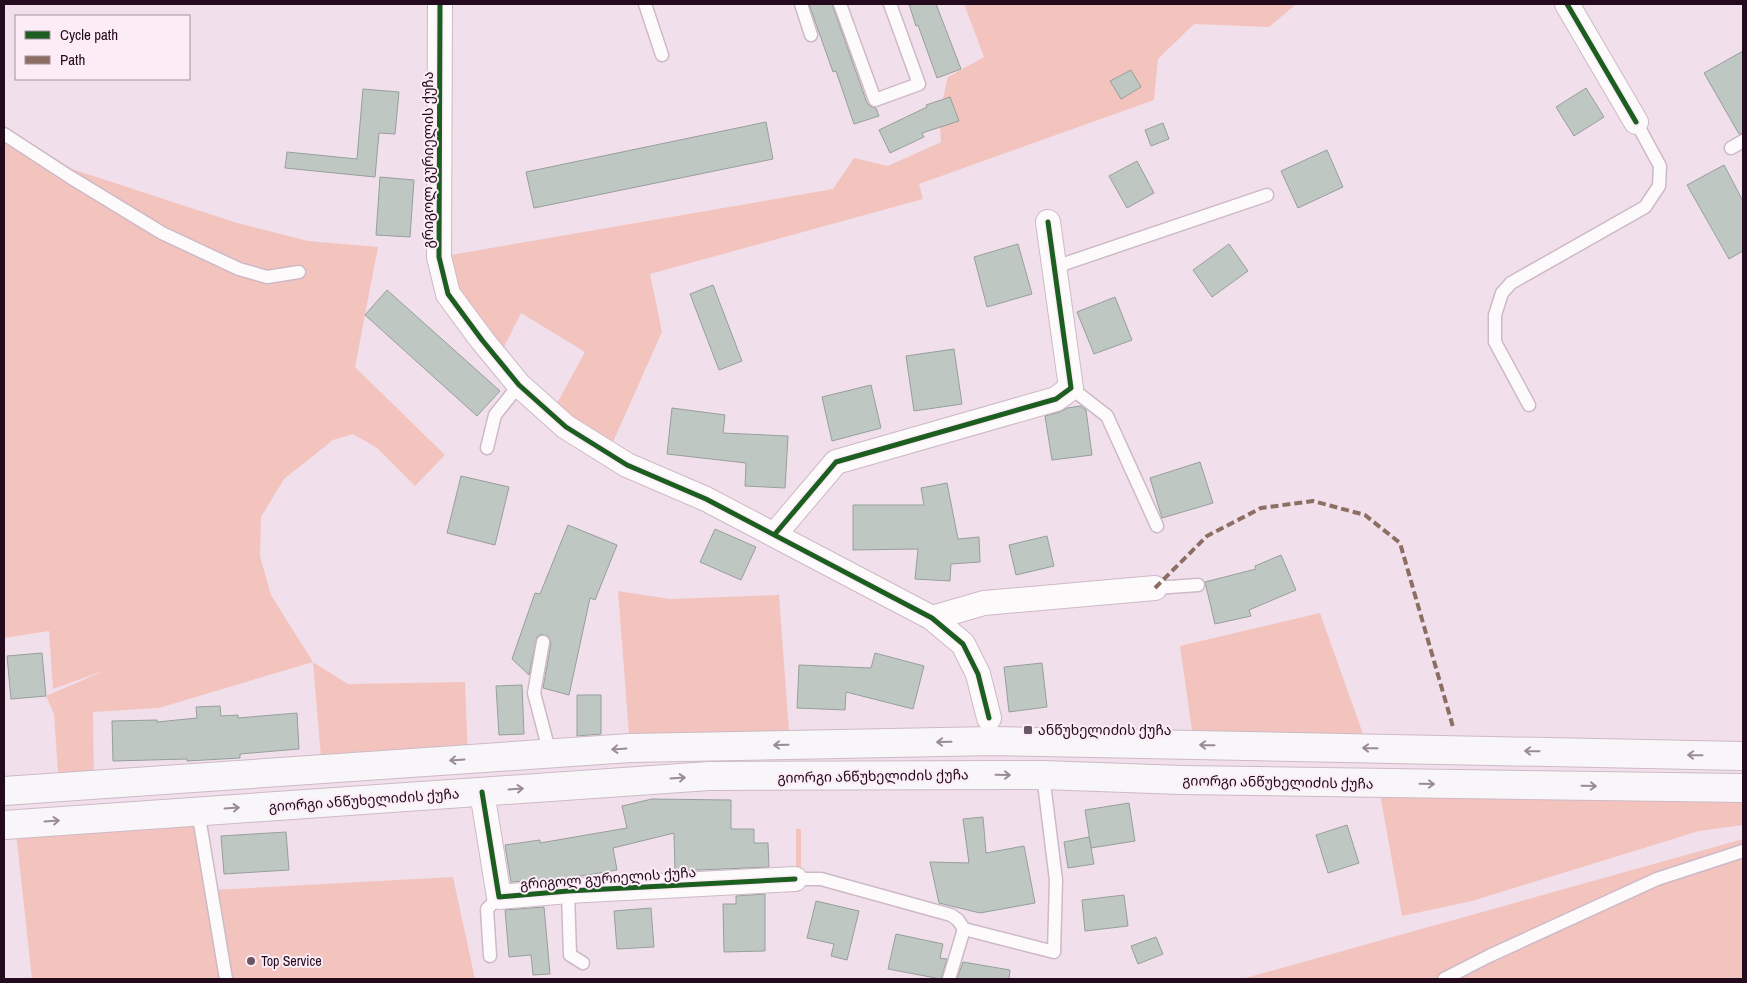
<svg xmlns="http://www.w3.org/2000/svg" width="1747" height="983" viewBox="0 0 1747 983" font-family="'Archivo Narrow','Noto Sans Georgian',sans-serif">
<rect width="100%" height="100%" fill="#f1e0eb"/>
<!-- green -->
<g fill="#f3c4be">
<polygon points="964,4 1296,4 1269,27 1194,24 1158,59 1154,100 919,184 923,199 650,274 662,332 608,453 551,414 585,352 521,313 498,359 439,257 833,189 854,158 888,166 941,142 939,115 948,77 984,57"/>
<polygon points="4,126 72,169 234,222 308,241 378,247 355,367 445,455 415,486 377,448 353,434 333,440 284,479 261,517 260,556 271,595 313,662 348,684 465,682 468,759 322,769 313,662 159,708 93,712 94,785 59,787 54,714 46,696 106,670 53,689 49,631 4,638"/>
<polygon points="618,591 670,599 779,595 790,745 630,748"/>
<polygon points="1320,613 1368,748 1194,744 1180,646"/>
<polygon points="1378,783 1743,788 1743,825 1699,831 1472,901 1402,916"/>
<polygon points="198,811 212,890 453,877 475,979 32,979 15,824"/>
<rect x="796" y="829" width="5" height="42"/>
<polygon points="1743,839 1743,979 1242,979"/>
</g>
<!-- building -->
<g fill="#bec7c2" stroke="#969f9c">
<polygon points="809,4 832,4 867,103 870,106 876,108 879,116 854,124 836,71 833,72"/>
<polygon points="909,4 936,4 961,69 937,78 918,25 916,26"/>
<polygon points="1743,51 1743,133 1739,134 1704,73"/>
<polygon points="1131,70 1141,87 1121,99 1110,81"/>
<polygon points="1586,88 1604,117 1574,136 1556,107"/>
<polygon points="363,89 399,92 395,134 379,133 375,177 285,168 287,152 357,159"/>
<polygon points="950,97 959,121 922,133 924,137 890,153 879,130 927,107 926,105"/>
<polygon points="766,122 773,159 534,208 526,172"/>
<polygon points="1163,123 1169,139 1151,146 1145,130"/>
<polygon points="1327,150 1343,187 1298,208 1281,171"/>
<polygon points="1137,161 1154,193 1127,208 1109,176"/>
<polygon points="1724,165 1743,201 1743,251 1729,259 1687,185"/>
<polygon points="380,177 414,180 410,237 376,235"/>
<polygon points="1018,244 1032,294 987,307 974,257"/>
<polygon points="1229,244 1248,271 1212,297 1193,270"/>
<polygon points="713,285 742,361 719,370 690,294"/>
<polygon points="387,290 500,391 477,416 365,315"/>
<polygon points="1115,297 1132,340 1094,354 1077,312"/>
<polygon points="954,349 962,404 914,411 906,356"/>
<polygon points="871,385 881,428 832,441 822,397"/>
<polygon points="1081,406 1086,410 1092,455 1052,460 1045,416 1060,412 1067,408"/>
<polygon points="672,408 725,415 723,433 788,436 785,488 745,486 746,463 667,454"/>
<polygon points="1200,462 1213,503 1162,518 1150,478"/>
<polygon points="461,476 509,487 495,545 447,533"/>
<polygon points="947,483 958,539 979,537 980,562 951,564 950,581 915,579 918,549 853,550 853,505 924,505 921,488"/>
<polygon points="568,525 617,545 595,600 590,598 569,695 543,688 551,643 548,636 541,634 537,637 529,675 512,659 535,593 540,594"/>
<polygon points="715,529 756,547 741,580 700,562"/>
<polygon points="1047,536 1054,566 1016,575 1009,545"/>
<polygon points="1281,555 1296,590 1249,610 1251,616 1215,624 1205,582 1256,569 1255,566"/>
<polygon points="42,653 46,696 11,699 7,656"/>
<polygon points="875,653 924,666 913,709 846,692 845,710 797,708 799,665 871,668"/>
<polygon points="1042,663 1047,707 1009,712 1004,667"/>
<polygon points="522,685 524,734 499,735 496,686"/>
<polygon points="577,695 601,695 601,734 577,736"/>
<polygon points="220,706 221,716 238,715 238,718 297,713 299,749 240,754 240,758 187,761 187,759 113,761 112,721 157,720 157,722 197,718 196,707"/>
<polygon points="652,799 731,800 731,829 754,829 754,843 768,843 769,867 675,871 674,833 613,848 617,870 575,877 511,882 505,845 540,840 540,843 627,828 622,806"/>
<polygon points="1129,803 1135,841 1091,848 1085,810"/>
<polygon points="983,817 986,853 1024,846 1035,903 980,913 939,903 930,862 969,863 963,819"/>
<polygon points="1347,825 1359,863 1328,873 1316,835"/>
<polygon points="286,832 289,870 224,874 221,836"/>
<polygon points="1089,837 1094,864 1068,868 1064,842"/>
<polygon points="765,894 765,951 724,952 723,904 736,904 736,896"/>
<polygon points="1124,895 1128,926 1085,931 1082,900"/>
<polygon points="816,901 859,911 847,960 831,956 834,944 807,938"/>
<polygon points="544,907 550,974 533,975 531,955 509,957 505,910"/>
<polygon points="651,908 654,947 617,949 614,911"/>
<polygon points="896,934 943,944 940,958 947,959 941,979 888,969"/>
<polygon points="1156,937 1163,954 1138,964 1131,946"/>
<polygon points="963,962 1010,970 1009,979 957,979"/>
</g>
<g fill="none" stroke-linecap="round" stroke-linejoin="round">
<!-- service casing -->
<g stroke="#ceb9c7" stroke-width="15">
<g id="service">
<polyline points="645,4 662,55"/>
<polyline points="801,4 811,35"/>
<polyline points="840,4 875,100 919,84 890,4"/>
<polyline points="4,134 70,177 162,233 239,269 267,277 299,272"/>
<polyline points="1731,148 1743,141"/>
<polyline points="1055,267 1267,195"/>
<polyline points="1071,388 1107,416 1157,526"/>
<polyline points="1529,405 1495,342 1495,315 1502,293 1511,283 1645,207 1659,186 1660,166 1636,122"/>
<polyline points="487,448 495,415 519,385"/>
<polyline points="1155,588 1198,585"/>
<polyline points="543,642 534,693 550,754"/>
<polyline points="198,811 226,979"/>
<polyline points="795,879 821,879 951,915 958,920 964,929 1054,952 1056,880 1043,775"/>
<polyline points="568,891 570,955 583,963"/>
<polyline points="490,956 487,909 499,897"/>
<polyline points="949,979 964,929"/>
<polyline points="1444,979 1489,956 1657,879 1743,851"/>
</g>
</g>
<!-- minor casing -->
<g stroke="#ceb9c7" stroke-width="26">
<g id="minor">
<polyline points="440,4 439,257 448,294 482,340 519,385 566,427 627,465 706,499 932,618 963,644 978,674 989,718"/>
<polyline points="1567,4 1636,122"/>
<polyline points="775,534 836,462 1056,399 1071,388 1048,222"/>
<polyline points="932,618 984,603 1155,588"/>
<polyline points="482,792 499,897 568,891 795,879"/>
</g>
</g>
<!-- secondary casing -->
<g stroke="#ceb9c7" stroke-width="30">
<g id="secondary">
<polyline points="4,791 630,748 993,741 1743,756"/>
<polyline points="4,825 709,776 1043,775 1181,780 1743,788"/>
</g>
</g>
<!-- service -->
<use href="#service" stroke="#fdfafc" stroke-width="12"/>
<!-- minor -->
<use href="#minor" stroke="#fdfafc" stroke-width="24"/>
<!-- secondary -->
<use href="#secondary" stroke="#f9f6f9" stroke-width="28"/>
<!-- quiet -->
<polyline stroke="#8d6e63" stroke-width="4" stroke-dasharray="8 4" stroke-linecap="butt" points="1155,588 1207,536 1261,508 1313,501 1365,515 1400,543 1453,727"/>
<!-- cycleway casing -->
<g stroke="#fbecf6" stroke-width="8">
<g id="cycleway">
<polyline points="440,4 439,257 448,294 482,340 519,385 566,427 627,465 706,499 932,618 963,644 978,674 989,718"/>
<polyline points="1567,4 1636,122"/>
<polyline points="775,534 836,462 1056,399 1071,388 1048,222"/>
<polyline points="482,792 499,897 568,891 795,879"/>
</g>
</g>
<!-- cycleway -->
<use href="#cycleway" stroke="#1b5e20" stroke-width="5"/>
</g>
<!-- one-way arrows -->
<defs><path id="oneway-shaft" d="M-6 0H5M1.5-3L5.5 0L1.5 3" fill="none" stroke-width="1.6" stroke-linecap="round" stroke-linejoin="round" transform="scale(1.25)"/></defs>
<g stroke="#998c96">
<use href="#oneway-shaft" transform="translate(944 742) rotate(179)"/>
<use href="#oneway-shaft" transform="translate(781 745) rotate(179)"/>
<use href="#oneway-shaft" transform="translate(1207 745) rotate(-179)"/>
<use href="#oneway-shaft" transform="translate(1370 748) rotate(-179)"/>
<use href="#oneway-shaft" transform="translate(619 749) rotate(176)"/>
<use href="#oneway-shaft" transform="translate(1532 751) rotate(-179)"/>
<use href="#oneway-shaft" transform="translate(1695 755) rotate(-179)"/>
<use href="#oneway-shaft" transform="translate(457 760) rotate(176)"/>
<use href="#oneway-shaft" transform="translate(1003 775) rotate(1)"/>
<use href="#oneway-shaft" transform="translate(678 778) rotate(-4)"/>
<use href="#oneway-shaft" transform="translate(1427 784) rotate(1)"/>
<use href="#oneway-shaft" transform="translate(1589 786) rotate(1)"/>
<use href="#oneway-shaft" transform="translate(516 789) rotate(-4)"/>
<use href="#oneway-shaft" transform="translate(232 808) rotate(-4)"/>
<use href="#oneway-shaft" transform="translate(52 821) rotate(-4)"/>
</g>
<!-- markers -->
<g fill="#6b5565" stroke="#fbecf6" stroke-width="2">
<rect x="1023" y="725" width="10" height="10" rx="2.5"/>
<circle cx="251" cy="961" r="5"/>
</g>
<g text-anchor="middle" stroke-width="4" stroke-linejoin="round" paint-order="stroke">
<!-- street labels -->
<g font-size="14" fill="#230a1d" stroke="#fbecf6">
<text transform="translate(428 160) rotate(-90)" y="5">გრიგოლ გურიელის ქუჩა</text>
<text transform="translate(873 776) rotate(-1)" y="5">გიორგი ანწუხელიძის ქუჩა</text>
<text transform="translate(1278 782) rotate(1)" y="5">გიორგი ანწუხელიძის ქუჩა</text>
<text transform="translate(364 800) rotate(-4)" y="5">გიორგი ანწუხელიძის ქუჩა</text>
<text transform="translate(608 878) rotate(-4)" y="5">გრიგოლ გურიელის ქუჩა</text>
</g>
<!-- poi labels -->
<g font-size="14" fill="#230a1d" stroke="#fbecf6" text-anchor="start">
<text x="1038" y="735">ანწუხელიძის ქუჩა</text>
<text x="261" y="966">Top Service</text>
</g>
</g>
<!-- border -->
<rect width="1747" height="983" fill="none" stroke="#230a1d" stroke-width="10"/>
<!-- legend -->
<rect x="15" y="15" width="175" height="65" fill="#fbecf6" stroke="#a5929f"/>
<rect x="25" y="31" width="25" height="8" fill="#1b5e20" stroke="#a5929f"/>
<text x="60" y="40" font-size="15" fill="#230a1d">Cycle path</text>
<rect x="25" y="56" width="25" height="8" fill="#8d6e63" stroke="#a5929f"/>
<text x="60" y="65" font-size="15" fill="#230a1d">Path</text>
</svg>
